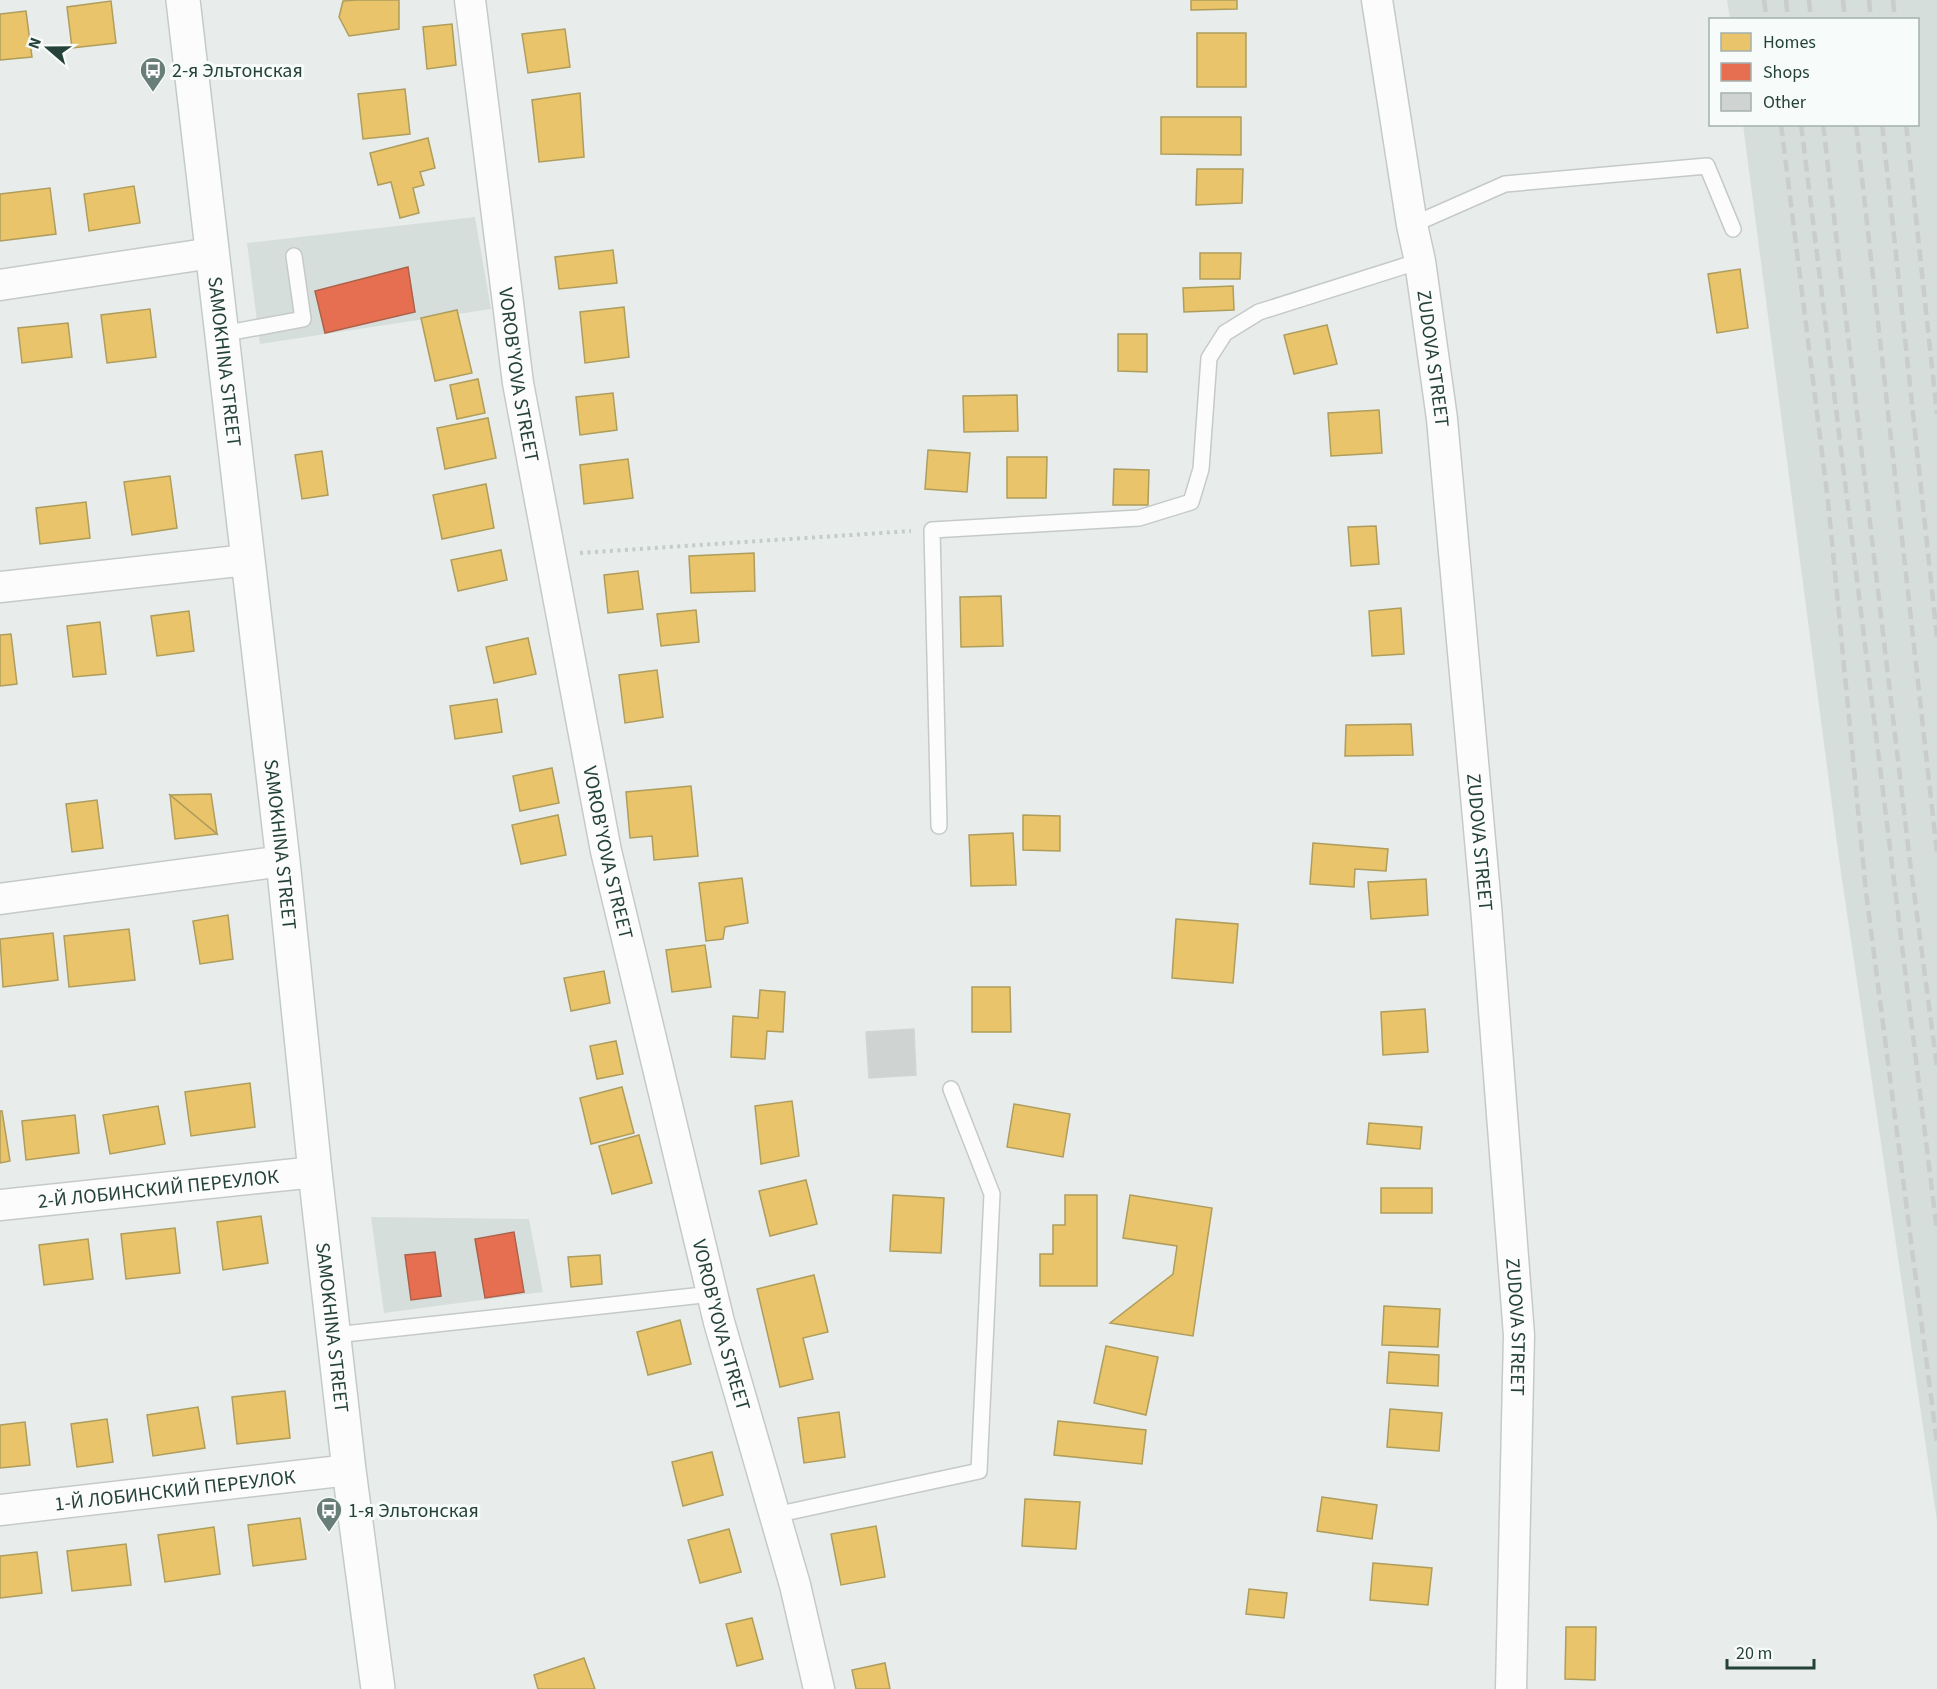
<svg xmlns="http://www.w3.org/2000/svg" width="1937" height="1689" viewBox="0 0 1937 1689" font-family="'Source Sans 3',sans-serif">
<rect width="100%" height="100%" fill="#e8edeb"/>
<!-- built -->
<g fill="#d6dedb">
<polygon points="1727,0 1937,0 1937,1521 1840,866 1743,125 1918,124 1918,20 1730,19"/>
<polygon points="475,217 491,309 260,344 247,243"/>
<polygon points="371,1217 529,1219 543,1292 384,1313"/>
</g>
<!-- homes -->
<g fill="#e9c46a" stroke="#ae9d5c" stroke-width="1.5">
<polygon points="356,0 399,0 399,29 349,36 339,17 343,1"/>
<polygon points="1191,0 1237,0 1237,9 1191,10"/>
<polygon points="111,1 116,43 72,48 67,7"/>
<polygon points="26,11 32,57 0,60 0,14"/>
<polygon points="452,24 456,65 427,69 423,27"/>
<polygon points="565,29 570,67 528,73 522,34"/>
<rect x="1197" y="33" width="49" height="54"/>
<polygon points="405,89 410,134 363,139 358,94"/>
<polygon points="580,93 584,157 539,162 532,100"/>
<polygon points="1161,117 1241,117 1241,155 1161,154"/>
<polygon points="428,138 435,168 420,172 424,185 413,188 419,213 400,218 391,182 378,185 370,153"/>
<polygon points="1197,169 1243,169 1242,203 1196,205"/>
<polygon points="134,186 140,223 89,231 84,194"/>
<polygon points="50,188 56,234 0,241 0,194"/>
<polygon points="613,250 617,283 559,289 555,257"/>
<polygon points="1200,253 1241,253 1240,279 1200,279"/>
<polygon points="1740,269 1748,328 1717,333 1708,274"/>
<polygon points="1233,286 1234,310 1184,312 1183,288"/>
<polygon points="624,307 629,357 585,363 580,312"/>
<polygon points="150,309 156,357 107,363 101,315"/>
<polygon points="457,310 472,373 435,381 421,318"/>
<polygon points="68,323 72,357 22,363 18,328"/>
<polygon points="1327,325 1337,364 1294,374 1284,335"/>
<polygon points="1118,334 1147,334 1147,372 1118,371"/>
<polygon points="478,379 485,413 457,419 450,385"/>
<polygon points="613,393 617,430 580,435 576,397"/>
<polygon points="1017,395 1018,431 964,432 963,396"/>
<polygon points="1379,410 1382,453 1331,456 1328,413"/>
<polygon points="488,418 496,458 445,469 437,428"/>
<polygon points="928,450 970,453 967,492 925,489"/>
<polygon points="322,451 328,495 302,499 295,455"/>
<polygon points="1007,457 1047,457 1046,498 1007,498"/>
<polygon points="628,459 633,498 584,504 580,465"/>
<polygon points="1114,469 1149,470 1148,505 1113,505"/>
<polygon points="170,476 177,528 132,535 124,482"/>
<polygon points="486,484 494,528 442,539 433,495"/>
<polygon points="86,502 90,538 40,544 36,508"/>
<polygon points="1376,526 1379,564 1351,566 1348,527"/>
<polygon points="501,550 507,580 458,591 451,560"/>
<polygon points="754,553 755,591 691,593 689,556"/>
<polygon points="638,571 643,609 608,613 604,575"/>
<polygon points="1001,596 1003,646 961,647 960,597"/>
<polygon points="1401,608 1404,654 1372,656 1369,611"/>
<polygon points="696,610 699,642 661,646 657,614"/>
<polygon points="189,611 194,651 157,656 151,616"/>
<polygon points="100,622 106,674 73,677 67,626"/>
<polygon points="11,634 17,684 0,686 0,635"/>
<polygon points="528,638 536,674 494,683 486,647"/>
<polygon points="657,670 663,717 625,723 619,675"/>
<polygon points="497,699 502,732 455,739 450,706"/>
<polygon points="1411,724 1413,755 1345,756 1346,725"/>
<polygon points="552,768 559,803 520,811 513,776"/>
<polygon points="691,786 698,856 654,860 652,836 630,838 626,792"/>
<polygon points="211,794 217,834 170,795"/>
<polygon points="170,795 217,834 175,839"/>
<polygon points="97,800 103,848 72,852 66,804"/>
<polygon points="558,815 566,855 521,864 512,825"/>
<polygon points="1023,815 1060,816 1060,851 1023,850"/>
<polygon points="1013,833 1016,885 971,886 969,835"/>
<polygon points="1313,843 1388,849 1386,871 1355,869 1354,887 1310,884"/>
<polygon points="742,878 748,923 725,927 723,939 706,941 699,883"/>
<polygon points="1426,879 1428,915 1371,919 1368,882"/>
<polygon points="228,915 233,959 200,964 193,921"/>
<polygon points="1176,919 1238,924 1233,983 1172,978"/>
<polygon points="129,929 135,980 69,987 64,936"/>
<polygon points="53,933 58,980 3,987 0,939"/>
<polygon points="705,945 711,987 672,992 666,950"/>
<polygon points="604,971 610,1003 571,1011 564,978"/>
<polygon points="972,987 1010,987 1011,1032 972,1032"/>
<polygon points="760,990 785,992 783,1032 767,1031 765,1059 731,1057 733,1016 758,1018"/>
<polygon points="1425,1009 1428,1052 1383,1055 1381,1012"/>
<polygon points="616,1041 623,1074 597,1079 590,1046"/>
<polygon points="250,1083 255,1127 191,1136 185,1092"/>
<polygon points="622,1087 634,1133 591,1144 580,1098"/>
<polygon points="792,1101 799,1156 761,1164 755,1106"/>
<polygon points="1014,1104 1070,1114 1063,1157 1007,1147"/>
<polygon points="158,1106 165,1144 110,1154 103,1115"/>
<polygon points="0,1111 2,1111 10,1161 0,1163"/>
<polygon points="75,1115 79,1153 26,1160 22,1121"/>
<polygon points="1369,1123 1422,1127 1420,1149 1367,1144"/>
<polygon points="639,1135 652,1183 612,1194 599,1146"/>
<polygon points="806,1180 817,1224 770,1236 759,1191"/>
<rect x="1381" y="1188" width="51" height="25"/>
<polygon points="893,1195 944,1198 941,1253 890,1251"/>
<polygon points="1065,1195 1097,1195 1097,1286 1040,1286 1040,1254 1053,1254 1053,1225 1065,1225"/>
<polygon points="1130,1195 1212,1208 1193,1336 1110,1323 1173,1274 1177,1246 1123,1238"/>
<polygon points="261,1216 268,1263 223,1270 217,1222"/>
<polygon points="175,1228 180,1273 126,1279 121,1234"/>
<polygon points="88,1239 93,1279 44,1285 39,1245"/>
<polygon points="600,1255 602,1284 571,1287 568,1257"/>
<polygon points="814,1275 828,1332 803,1338 813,1379 780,1387 757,1289"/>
<polygon points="1384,1306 1440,1309 1438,1347 1382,1345"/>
<polygon points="680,1320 691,1364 648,1375 637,1332"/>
<polygon points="1106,1346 1158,1357 1146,1415 1094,1403"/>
<polygon points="1389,1352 1439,1355 1438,1386 1387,1383"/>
<polygon points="285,1391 290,1438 237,1444 232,1397"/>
<polygon points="198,1407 205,1448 153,1456 147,1415"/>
<polygon points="1390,1409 1442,1413 1439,1451 1387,1447"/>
<polygon points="839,1412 845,1457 804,1463 798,1418"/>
<polygon points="107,1419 113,1462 77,1467 71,1424"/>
<polygon points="1058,1421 1146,1430 1142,1464 1054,1455"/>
<polygon points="25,1422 30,1465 0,1468 0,1425"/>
<polygon points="712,1452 723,1495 683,1506 672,1462"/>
<polygon points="1322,1497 1377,1505 1372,1539 1317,1531"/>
<polygon points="1025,1499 1080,1502 1076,1549 1022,1546"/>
<polygon points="300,1518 306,1559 253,1566 248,1525"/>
<polygon points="876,1526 885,1577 841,1585 831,1534"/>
<polygon points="214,1527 220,1574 165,1582 158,1535"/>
<polygon points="729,1529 741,1572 700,1583 688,1540"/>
<polygon points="126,1544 131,1585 72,1591 67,1551"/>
<polygon points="37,1552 42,1593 0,1598 0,1556"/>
<polygon points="1373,1563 1432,1568 1428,1605 1370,1600"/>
<polygon points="1249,1589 1287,1593 1284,1618 1246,1614"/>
<polygon points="752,1618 763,1659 737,1666 726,1624"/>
<polygon points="1566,1627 1596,1627 1595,1680 1565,1679"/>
<polygon points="584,1658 595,1689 538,1689 534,1675"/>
<polygon points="885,1663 890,1689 856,1689 852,1670"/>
</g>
<!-- shops -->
<g fill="#e76f51" stroke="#ac624a" stroke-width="1.5">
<polygon points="408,267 415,312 325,333 315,291"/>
<polygon points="514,1232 524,1292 485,1298 475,1239"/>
<polygon points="435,1252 441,1296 411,1300 405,1255"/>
</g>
<!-- building -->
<polygon fill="#cfd4d2" stroke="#d1d6d4" stroke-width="1.5" points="914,1029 916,1075 869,1078 866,1032"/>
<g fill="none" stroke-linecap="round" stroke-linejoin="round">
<!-- lane casing -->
<g stroke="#c5cac8" stroke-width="18">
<g id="lane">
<polyline points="1412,225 1505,184 1707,166 1733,229"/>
<polyline points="222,334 303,319 294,256"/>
<polyline points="939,826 932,530 1139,518 1191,502 1201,469 1209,358 1225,333 1259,312 1420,261"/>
<polyline points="335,1335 712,1294"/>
<polyline points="775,1515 979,1471 992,1194 951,1089"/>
</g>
</g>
<!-- street casing -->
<g stroke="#c5cac8" stroke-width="33">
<g id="street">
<path id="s1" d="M 470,0 L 518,383 L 606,851 L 719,1322 L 795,1585 L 819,1689"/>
<path id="s2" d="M 1377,0 L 1412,225 L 1420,261 L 1442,419 L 1486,906 L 1519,1335 L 1511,1689"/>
<polyline points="0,285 212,253"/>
<polyline points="0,587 247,560"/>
<polyline points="0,899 283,861"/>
<path id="s3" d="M 0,1205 L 315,1172"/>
<path id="s4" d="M 0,1510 L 349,1470"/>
</g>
</g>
<!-- secondary casing -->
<g stroke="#c3cbc8" stroke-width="36">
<g id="secondary">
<path id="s5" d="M 183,0 L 283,861 L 315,1172 L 349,1470 L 378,1689"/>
</g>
</g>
<!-- path -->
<polyline stroke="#c3ccca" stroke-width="4" stroke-dasharray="3 4.5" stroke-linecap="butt" points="580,553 911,531"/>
<!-- lane -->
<use href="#lane" stroke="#fcfcfc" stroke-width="15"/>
<!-- street -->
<use href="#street" stroke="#fcfcfc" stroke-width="30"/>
<!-- secondary -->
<use href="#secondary" stroke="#fcfcfc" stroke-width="33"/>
<!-- rail -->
<g stroke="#c9cdcc" stroke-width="4.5" stroke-dasharray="12 6" stroke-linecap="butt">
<polyline points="1764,0 1767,20"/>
<polyline points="1786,0 1788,20"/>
<polyline points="1809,0 1811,20"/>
<polyline points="1843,0 1845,20"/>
<polyline points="1869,0 1871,20"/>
<polyline points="1893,0 1895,20"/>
<polyline points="1781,124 1828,501 1866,892 1937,1443"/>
<polyline points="1801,124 1937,1231"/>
<polyline points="1823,124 1910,862 1937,1067"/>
<polyline points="1856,124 1937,853"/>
<polyline points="1882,124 1937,637"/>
<polyline points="1906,124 1937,414"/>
</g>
</g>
<!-- icons -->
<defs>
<g id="bus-pin" transform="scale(1.35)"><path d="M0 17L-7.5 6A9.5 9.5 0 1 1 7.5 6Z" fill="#697e78" stroke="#f7fbf9"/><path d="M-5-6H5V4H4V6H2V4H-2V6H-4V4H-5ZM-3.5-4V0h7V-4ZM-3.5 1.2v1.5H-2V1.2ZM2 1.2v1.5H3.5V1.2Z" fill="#fff"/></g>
</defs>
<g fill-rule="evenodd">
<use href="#bus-pin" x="153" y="70"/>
<use href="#bus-pin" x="329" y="1510"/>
</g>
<g text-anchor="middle" stroke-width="6" stroke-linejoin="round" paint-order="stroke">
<!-- poi labels -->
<g font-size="20" fill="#24423a" stroke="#f7fbf9" text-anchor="start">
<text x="172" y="77">2-я Эльтонская</text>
<text x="348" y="1517">1-я Эльтонская</text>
</g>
<!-- street labels -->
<g font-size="20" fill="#24423a" stroke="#f7fbf9">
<text dy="7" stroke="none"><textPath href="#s2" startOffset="363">ZUDOVA STREET</textPath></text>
<text dy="7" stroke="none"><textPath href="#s5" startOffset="364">SAMOKHINA STREET</textPath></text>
<text dy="7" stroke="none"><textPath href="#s1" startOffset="378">VOROB'YOVA STREET</textPath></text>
<text dy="7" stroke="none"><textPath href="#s2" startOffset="849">ZUDOVA STREET</textPath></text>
<text dy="7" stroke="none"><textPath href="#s5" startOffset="850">SAMOKHINA STREET</textPath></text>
<text dy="7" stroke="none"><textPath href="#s1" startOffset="864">VOROB'YOVA STREET</textPath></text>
<text dy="7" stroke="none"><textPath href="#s3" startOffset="159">2-Й ЛОБИНСКИЙ ПЕРЕУЛОК</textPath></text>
<text dy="7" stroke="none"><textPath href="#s1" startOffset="1350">VOROB'YOVA STREET</textPath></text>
<text dy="7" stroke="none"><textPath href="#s2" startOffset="1335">ZUDOVA STREET</textPath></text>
<text dy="7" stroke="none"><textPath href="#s5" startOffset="1336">SAMOKHINA STREET</textPath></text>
<text dy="7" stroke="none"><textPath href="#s4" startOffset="176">1-Й ЛОБИНСКИЙ ПЕРЕУЛОК</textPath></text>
</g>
</g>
<!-- legend -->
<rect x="1709" y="18" width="210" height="108" fill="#f7fbf9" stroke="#a3b1ad" stroke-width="1.5"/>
<rect x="1721" y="33" width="30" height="18" fill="#e9c46a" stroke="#a3b1ad" stroke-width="1.5"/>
<text x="1763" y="48" font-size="18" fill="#24423a">Homes</text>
<rect x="1721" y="63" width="30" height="18" fill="#e76f51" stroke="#a3b1ad" stroke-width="1.5"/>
<text x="1763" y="78" font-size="18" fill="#24423a">Shops</text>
<rect x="1721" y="93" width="30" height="18" fill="#cfd4d2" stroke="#a3b1ad" stroke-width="1.5"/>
<text x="1763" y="108" font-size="18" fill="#24423a">Other</text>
<!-- north arrow -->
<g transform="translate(48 48) rotate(290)" stroke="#f7fbf9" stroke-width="4.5" paint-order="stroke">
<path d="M0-4.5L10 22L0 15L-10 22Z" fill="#24423a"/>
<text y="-9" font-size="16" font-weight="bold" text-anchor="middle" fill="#24423a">N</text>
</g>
<!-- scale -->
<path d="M1727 1659v9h87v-9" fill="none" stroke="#24423a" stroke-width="3"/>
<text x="1736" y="1659" font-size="18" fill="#24423a" stroke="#f7fbf9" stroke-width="4.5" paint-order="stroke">20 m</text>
</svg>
